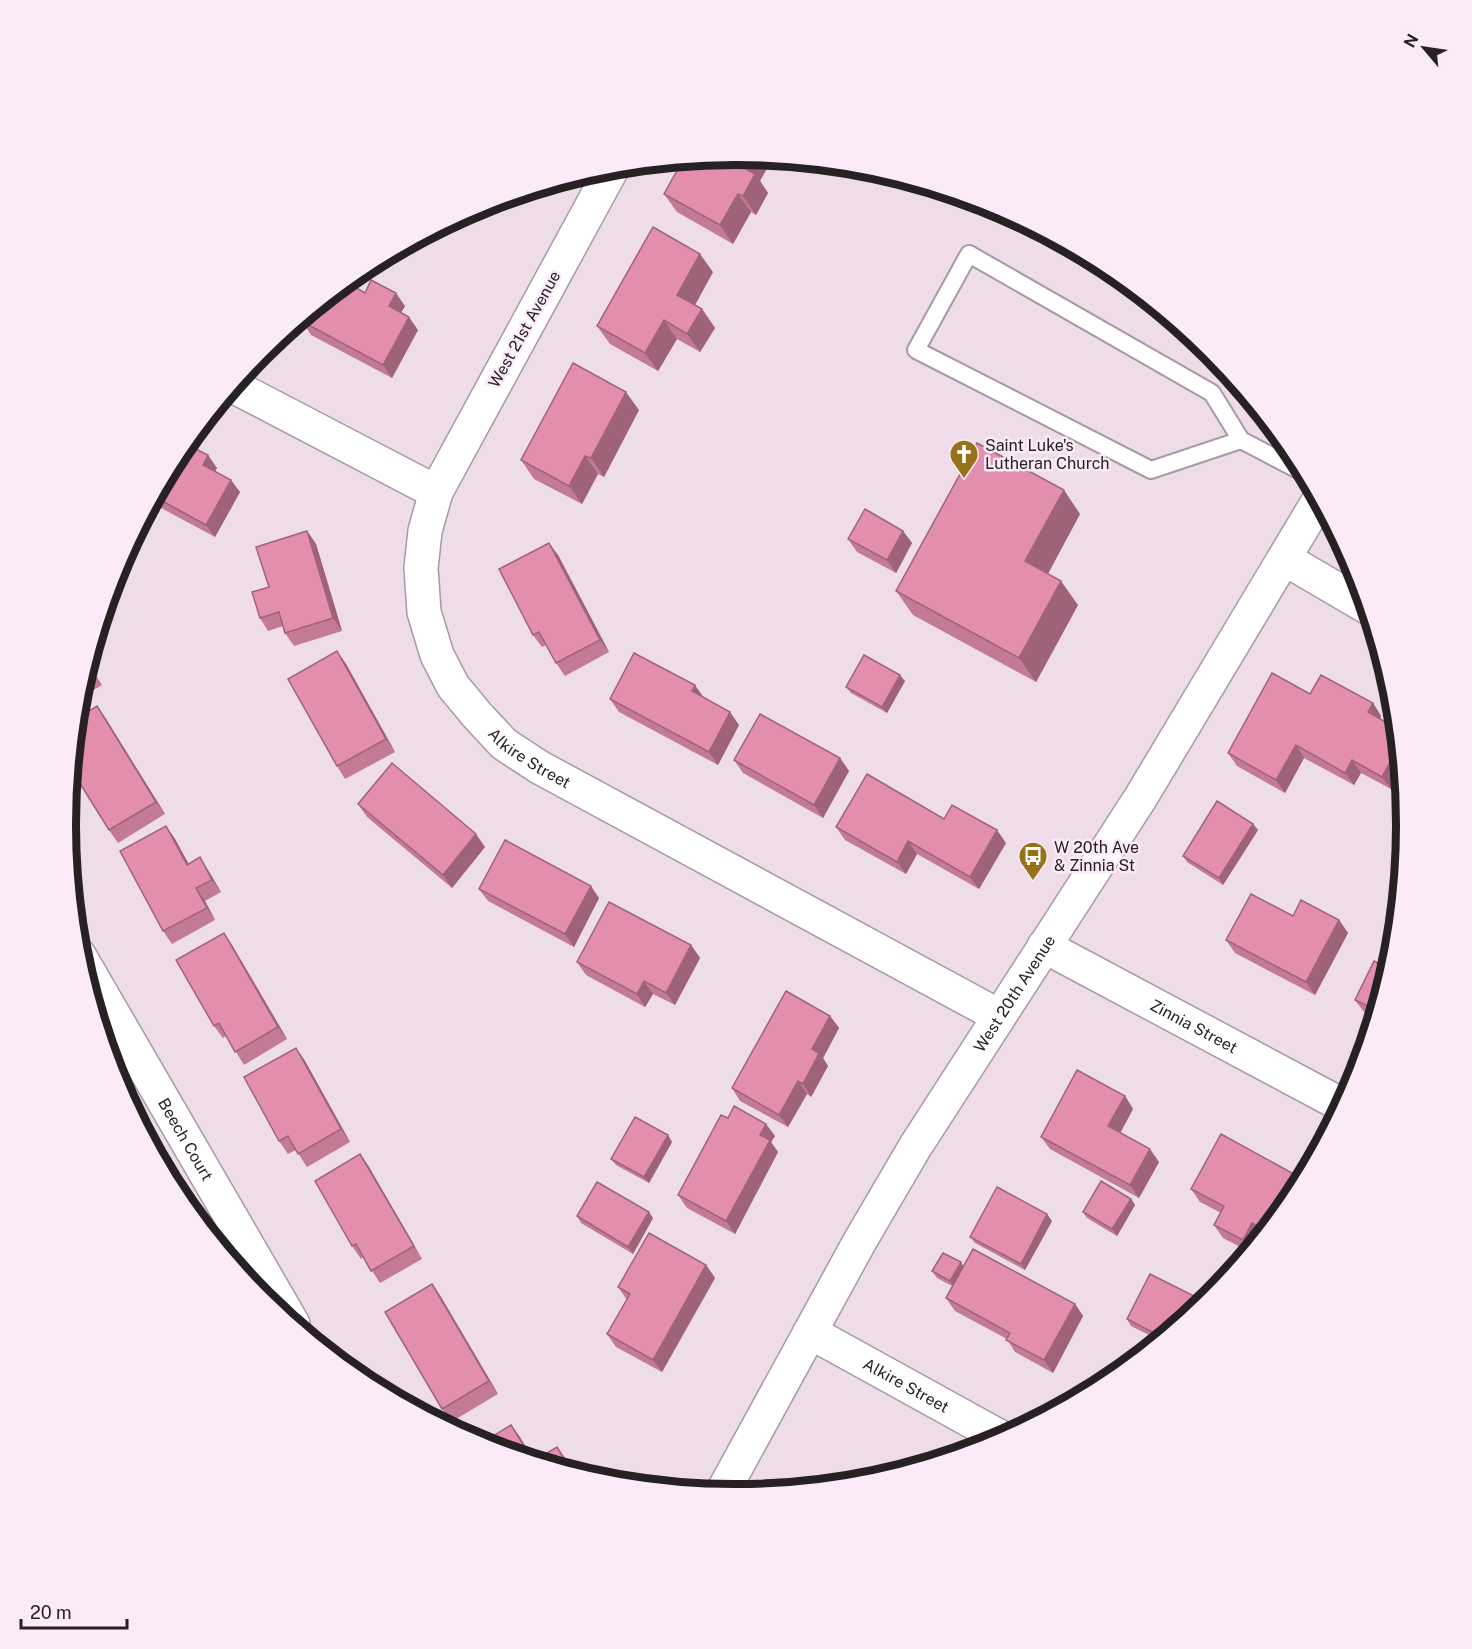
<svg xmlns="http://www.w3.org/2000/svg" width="1472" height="1649" viewBox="0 0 1472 1649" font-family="'Public Sans',sans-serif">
<rect width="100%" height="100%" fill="#eedde9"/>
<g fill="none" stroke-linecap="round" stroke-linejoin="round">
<!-- service casing -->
<g stroke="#a899a4" stroke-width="20">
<polyline id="service" points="1241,440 1151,470 916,350 969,254 1212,393 1241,440 1304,473"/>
</g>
<!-- minor casing -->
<g stroke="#a899a4" stroke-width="36">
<g id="minor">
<path id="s1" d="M 613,167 L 436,492 L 425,531 L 421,568 L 424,612 L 437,655 L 453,686 L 477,715 L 504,744 L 539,767 L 999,1016"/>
<polyline points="233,386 436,492"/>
<polyline points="1285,559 1367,607"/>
<path id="s2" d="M 1044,946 L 1342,1105"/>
<path id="s3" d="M 79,955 L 293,1324"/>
<path id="s4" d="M 810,1332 L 1002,1438"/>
</g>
</g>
<!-- tertiary casing -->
<g stroke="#a899a4" stroke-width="36">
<g id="tertiary">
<path id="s5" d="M 722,1493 L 860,1241 L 915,1147 L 1141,797 L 1319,500"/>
</g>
</g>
<!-- service -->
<use href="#service" stroke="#fff" stroke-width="16"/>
<!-- minor -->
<use href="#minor" stroke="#fff" stroke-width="33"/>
<!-- tertiary -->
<use href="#tertiary" stroke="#fff" stroke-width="33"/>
</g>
<!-- wall -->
<g fill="#c37a95">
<polygon points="760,181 768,193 756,215 751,212 733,244 677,212 664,194"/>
<polygon points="713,272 695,305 702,309 715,328 700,352 677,339 658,371 610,344 597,326"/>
<polygon points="365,293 405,306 401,313 418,330 392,378 311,335 303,322"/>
<polygon points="639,410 604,477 598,474 582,504 534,479 521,460"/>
<polygon points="179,452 217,468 215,471 240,492 215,537 152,503"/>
<polygon points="1080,514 1048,573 1078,605 1036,682 913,615 896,591"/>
<polygon points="307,531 316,544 342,631 294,646 285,633 283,626 268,631 260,618 269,587"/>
<polygon points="903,531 912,543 896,573 857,552 848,539"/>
<polygon points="558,555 609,652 565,676 556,663 546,645 542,647 533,635"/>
<polygon points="337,651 346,664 395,752 345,779 337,766"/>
<polygon points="88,663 102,685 78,699 79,693"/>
<polygon points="905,681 887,713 851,693 846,687"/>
<polygon points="1310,694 1373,703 1381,716 1380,719 1396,728 1401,772 1391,789 1361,773 1354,785 1304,758 1285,793 1237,766 1228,753"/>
<polygon points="704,697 739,725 718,765 619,712 610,699"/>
<polygon points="97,706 106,719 165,814 118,843 109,830"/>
<polygon points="840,758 849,771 823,818 743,773 734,760"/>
<polygon points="358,804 485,847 452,888 367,817"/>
<polygon points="944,819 1006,843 979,889 917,854 906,874 845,840 836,827"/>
<polygon points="1253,824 1258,830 1223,885 1187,862 1183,856"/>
<polygon points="166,826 175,839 188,864 208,870 221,892 205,901 215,920 172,944 163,931"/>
<polygon points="479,889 599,898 574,947 488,901"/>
<polygon points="1293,916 1339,920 1348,933 1315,995 1235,953 1226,940"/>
<polygon points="224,933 232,945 287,1039 244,1065 226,1036 223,1038 214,1026"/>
<polygon points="691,945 700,958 675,1005 653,994 645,1007 586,975 577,962"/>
<polygon points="1389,968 1374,1018 1364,1012 1355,1000"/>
<polygon points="830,1016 839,1028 823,1058 828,1066 811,1097 807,1094 788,1127 740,1101 732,1088"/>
<polygon points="296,1048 305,1061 350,1142 307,1167 296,1150 288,1154 279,1141"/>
<polygon points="1125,1096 1133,1109 1120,1133 1159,1162 1139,1198 1050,1149 1041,1137"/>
<polygon points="728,1118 766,1124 775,1136 771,1142 778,1152 735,1234 687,1208 678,1195"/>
<polygon points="672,1142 649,1183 616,1165 611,1159"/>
<polygon points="360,1154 369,1167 422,1259 380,1283 363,1257 361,1259 352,1246"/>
<polygon points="1191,1189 1293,1197 1248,1251 1223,1238 1214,1225 1221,1213 1200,1202"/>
<polygon points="1131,1199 1135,1205 1117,1236 1087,1218 1083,1212"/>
<polygon points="577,1216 653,1218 633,1254 581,1223"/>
<polygon points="1052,1221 1025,1270 975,1243 970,1237"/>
<polygon points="706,1265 715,1278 662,1372 616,1347 607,1334 627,1300 618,1287"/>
<polygon points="963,1266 1075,1304 1083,1316 1053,1373 1015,1352 1007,1339 955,1311 946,1298 952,1286 937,1278 932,1271"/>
<polygon points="432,1284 441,1297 498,1394 451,1422 442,1409"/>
<polygon points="1204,1301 1205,1302 1159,1340 1131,1326 1127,1319"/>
</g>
<!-- shaded-wall -->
<g fill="#9f6379">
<polygon points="751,156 773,158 760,181 768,193 756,215 743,196 744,168"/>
<polygon points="738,194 751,212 733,244 720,225"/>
<polygon points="700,254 713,272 690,314 677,295"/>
<polygon points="396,293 405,306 397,319 389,306"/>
<polygon points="702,309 715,328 700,352 687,334"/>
<polygon points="409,317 418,330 392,378 383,365"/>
<polygon points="664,320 677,339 658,371 645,353"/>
<polygon points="626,392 639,410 604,477 591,458"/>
<polygon points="208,455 217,468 212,477 203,465"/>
<polygon points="585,456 598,474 582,504 569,486"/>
<polygon points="231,480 240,492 215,537 206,525"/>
<polygon points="1064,490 1080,514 1042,585 1025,561"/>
<polygon points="307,531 316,544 342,631 333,618"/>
<polygon points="903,531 912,543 896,573 887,560"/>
<polygon points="549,543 558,555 609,652 600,640"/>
<polygon points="1061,581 1078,605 1036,682 1019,658"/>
<polygon points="337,651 346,664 395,752 386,739"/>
<polygon points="900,675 905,681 887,713 882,707"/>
<polygon points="695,685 704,698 692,691"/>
<polygon points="1373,703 1381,716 1377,724 1368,712"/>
<polygon points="97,706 106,719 165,814 156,802"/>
<polygon points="730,712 739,725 718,765 709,752"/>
<polygon points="1296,745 1304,758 1285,793 1276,780"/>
<polygon points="1398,747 1401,772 1391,789 1382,777"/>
<polygon points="840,758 849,771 823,818 814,805"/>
<polygon points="1352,760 1361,773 1354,785 1345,773"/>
<polygon points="1253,824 1258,830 1223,885 1219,878"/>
<polygon points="166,826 175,839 196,877 187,865"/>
<polygon points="997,830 1006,843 979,889 970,877"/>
<polygon points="476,834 485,847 452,888 443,875"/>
<polygon points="908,841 917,854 906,874 897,862"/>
<polygon points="200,857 208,870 221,892 212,880"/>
<polygon points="591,886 599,898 574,947 565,934"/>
<polygon points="196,888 205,901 215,920 207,908"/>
<polygon points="1339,920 1348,933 1315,995 1306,982"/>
<polygon points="224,933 232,945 287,1039 278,1027"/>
<polygon points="691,945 700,958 675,1005 666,993"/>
<polygon points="644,981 653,994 645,1007 637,994"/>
<polygon points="830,1016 839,1028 823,1058 828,1066 811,1097 803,1084 812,1049"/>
<polygon points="296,1048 305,1061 350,1142 341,1129"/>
<polygon points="798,1081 807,1094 788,1127 779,1115"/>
<polygon points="1125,1096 1133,1109 1117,1139 1108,1126"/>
<polygon points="766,1124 775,1136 771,1142 778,1152 735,1234 726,1221 760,1135"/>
<polygon points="668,1135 672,1142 649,1183 644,1177"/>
<polygon points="1150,1149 1159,1162 1139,1198 1130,1185"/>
<polygon points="360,1154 369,1167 422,1259 414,1246"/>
<polygon points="1131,1199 1135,1205 1117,1236 1112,1229"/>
<polygon points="649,1212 653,1218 633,1254 628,1247"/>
<polygon points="1047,1214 1052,1221 1025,1270 1021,1264"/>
<polygon points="1252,1223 1261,1236 1250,1250 1243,1240"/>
<polygon points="961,1262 965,1269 954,1287 950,1281"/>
<polygon points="706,1265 715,1278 662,1372 653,1360"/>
<polygon points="432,1284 441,1297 498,1394 489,1381"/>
<polygon points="1075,1304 1083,1316 1053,1373 1044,1360"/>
<polygon points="511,1425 520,1437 534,1460 532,1459"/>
<polygon points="557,1447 566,1459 574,1472 572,1472"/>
</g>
<!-- building -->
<g fill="#e38ead" stroke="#9f6379" stroke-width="1.5">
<polygon points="736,154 751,156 744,168 755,174 743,196 738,194 720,225 664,194 683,160"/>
<polygon points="653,227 700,254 677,295 702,309 687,334 664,320 645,353 597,326"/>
<polygon points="371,280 396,293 389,306 409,317 383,365 303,322 307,314 346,282 365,293"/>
<polygon points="573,363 626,392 591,458 585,456 569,486 521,460"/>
<polygon points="977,443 1064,490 1025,561 1061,581 1019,658 896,591"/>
<polygon points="186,444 208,455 203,465 231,480 206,525 155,497 179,452"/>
<polygon points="865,509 903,531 887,560 848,539"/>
<polygon points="307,531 333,618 285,633 279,612 260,618 252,592 269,587 256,547"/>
<polygon points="549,543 600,640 556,663 539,632 533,635 499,569"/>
<polygon points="337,651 386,739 337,766 288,679"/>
<polygon points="634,653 695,685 692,691 730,712 709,752 610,699"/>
<polygon points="864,655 900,675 882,707 846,687"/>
<polygon points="88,664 93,673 84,678"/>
<polygon points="1272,673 1310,694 1321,675 1373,703 1368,712 1396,728 1398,747 1382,777 1352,760 1345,773 1296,745 1276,780 1228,753"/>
<polygon points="97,706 156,802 109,830 71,769 76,719"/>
<polygon points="760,714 840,758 814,805 734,760"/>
<polygon points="392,763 476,834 443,875 358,804"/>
<polygon points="867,774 944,819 952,805 997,830 970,877 908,841 897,862 836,827"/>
<polygon points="1217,801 1253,824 1219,878 1183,856"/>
<polygon points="166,826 187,865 200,857 212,880 196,888 207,908 163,931 120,851"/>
<polygon points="505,840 591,886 565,934 479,889"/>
<polygon points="1251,894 1293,916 1301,900 1339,920 1306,982 1226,940"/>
<polygon points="609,902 691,945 666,993 644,981 637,994 577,962"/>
<polygon points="224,933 278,1027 235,1052 219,1023 214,1026 176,960"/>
<polygon points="1374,961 1389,968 1376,1010 1355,1000"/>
<polygon points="786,991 830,1016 812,1049 819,1053 803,1084 798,1081 779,1115 732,1088"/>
<polygon points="296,1048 341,1129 298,1154 288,1136 279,1141 244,1077"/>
<polygon points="1077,1070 1125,1096 1108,1126 1150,1149 1130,1185 1041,1137"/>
<polygon points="734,1106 766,1124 760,1135 770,1140 726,1221 678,1195 721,1115 728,1118"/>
<polygon points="635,1117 668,1135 644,1177 611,1159"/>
<polygon points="1221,1134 1303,1179 1293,1197 1265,1230 1252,1223 1243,1240 1214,1225 1224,1206 1191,1189"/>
<polygon points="360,1154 414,1246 371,1271 356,1244 352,1246 315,1181"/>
<polygon points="1101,1181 1131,1199 1112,1229 1083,1212"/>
<polygon points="597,1182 649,1212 628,1247 577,1216"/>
<polygon points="997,1187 1047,1214 1021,1264 970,1237"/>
<polygon points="649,1233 706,1265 653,1360 607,1334 630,1294 618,1287"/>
<polygon points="973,1249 1075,1304 1044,1360 1006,1340 1010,1333 946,1298"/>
<polygon points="943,1253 961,1262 950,1281 932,1271"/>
<polygon points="1150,1274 1204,1301 1202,1305 1162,1337 1127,1319"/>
<polygon points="432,1284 489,1381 442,1409 385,1312"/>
<polygon points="1153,1338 1158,1341 1149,1348"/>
<polygon points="511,1425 532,1459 480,1444"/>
<polygon points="557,1447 572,1472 535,1460"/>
</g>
<!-- icons -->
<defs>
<g id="church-pin" transform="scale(1.5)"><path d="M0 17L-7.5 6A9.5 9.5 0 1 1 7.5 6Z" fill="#96711a" stroke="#fbeaf7"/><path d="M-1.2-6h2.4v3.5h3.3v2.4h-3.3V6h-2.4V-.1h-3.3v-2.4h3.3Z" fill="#fff"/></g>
<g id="bus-pin" transform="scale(1.5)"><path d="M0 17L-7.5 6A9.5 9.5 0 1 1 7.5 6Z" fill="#96711a" stroke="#fbeaf7"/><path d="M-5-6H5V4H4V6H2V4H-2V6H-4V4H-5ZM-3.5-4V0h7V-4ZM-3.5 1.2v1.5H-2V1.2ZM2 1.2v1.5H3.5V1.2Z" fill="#fff"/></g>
</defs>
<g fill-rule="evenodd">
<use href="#church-pin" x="964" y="454"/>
<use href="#bus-pin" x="1033" y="856"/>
</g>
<g text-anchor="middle" stroke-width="5" stroke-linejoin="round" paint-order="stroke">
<!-- street labels -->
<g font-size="16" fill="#272126" stroke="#fbeaf7">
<text transform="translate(524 329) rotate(-61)" y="6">West 21st Avenue</text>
<text dy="6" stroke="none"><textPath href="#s1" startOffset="678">Alkire Street</textPath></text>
<text dy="6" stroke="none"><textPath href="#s5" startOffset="579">West 20th Avenue</textPath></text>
<text dy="6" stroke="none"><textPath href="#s2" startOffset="170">Zinnia Street</textPath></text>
<text dy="6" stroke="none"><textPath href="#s3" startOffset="213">Beech Court</textPath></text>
<text dy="6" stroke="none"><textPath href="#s4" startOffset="110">Alkire Street</textPath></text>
</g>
<!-- poi labels -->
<g font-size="16" fill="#272126" stroke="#fbeaf7" text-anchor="start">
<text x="985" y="451">Saint Luke's<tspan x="985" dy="18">Lutheran Church</tspan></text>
<text x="1054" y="853">W 20th Ave<tspan x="1054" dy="18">&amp; Zinnia St</tspan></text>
</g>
</g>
<!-- crop -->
<path d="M0 0H1472V1649H0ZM735 165H737A659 659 0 0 1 1396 824V825A659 659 0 0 1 737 1484H735A659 659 0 0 1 76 825V824A659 659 0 0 1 735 165Z" fill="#fbeaf7" fill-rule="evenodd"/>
<path fill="none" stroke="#272126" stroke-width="8" d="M735 165H737A659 659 0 0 1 1396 824V825A659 659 0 0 1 737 1484H735A659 659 0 0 1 76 825V824A659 659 0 0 1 735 165Z"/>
<!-- north arrow -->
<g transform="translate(1424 48) rotate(299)" stroke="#fbeaf7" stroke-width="4.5" paint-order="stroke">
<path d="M0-4.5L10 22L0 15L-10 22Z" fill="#272126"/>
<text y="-9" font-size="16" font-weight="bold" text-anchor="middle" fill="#272126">N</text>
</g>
<!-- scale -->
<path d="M21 1619v9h106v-9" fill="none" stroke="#272126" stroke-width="3"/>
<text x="30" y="1619" font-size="18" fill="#272126" stroke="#fbeaf7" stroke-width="4.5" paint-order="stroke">20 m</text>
</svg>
